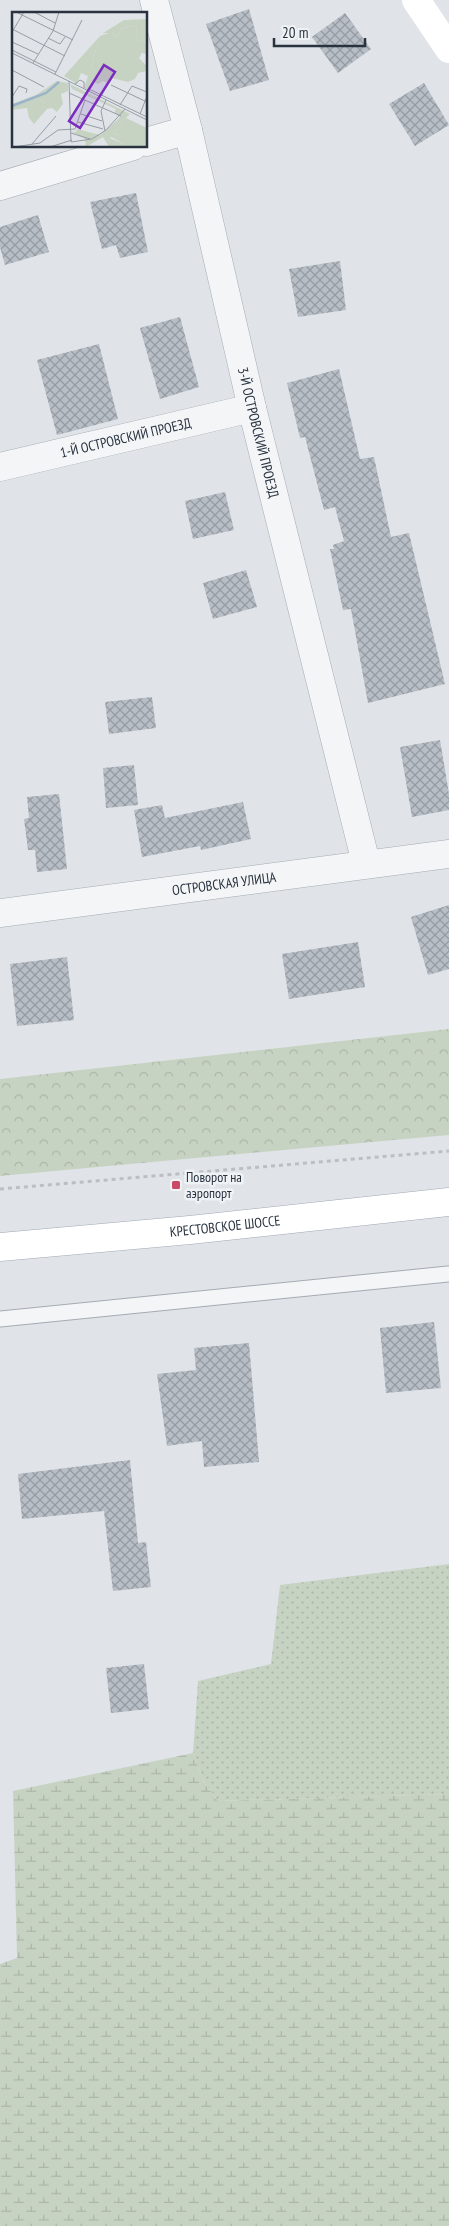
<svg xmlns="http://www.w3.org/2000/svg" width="449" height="2226" viewBox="0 0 449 2226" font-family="'PT Sans Narrow',sans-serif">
<defs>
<pattern id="green-dots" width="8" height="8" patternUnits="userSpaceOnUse" patternTransform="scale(1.25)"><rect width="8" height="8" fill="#c7d3c2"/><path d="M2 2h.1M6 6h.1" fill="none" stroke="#abb6a8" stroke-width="1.8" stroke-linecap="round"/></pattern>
<pattern id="forest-crowns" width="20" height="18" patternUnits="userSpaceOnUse" patternTransform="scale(1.25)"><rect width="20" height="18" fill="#c7d3c2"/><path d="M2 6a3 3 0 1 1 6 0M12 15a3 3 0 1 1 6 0" fill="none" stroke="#abb6a8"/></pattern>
<pattern id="wetland-marsh" width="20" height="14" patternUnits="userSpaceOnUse" patternTransform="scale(1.25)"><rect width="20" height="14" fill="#c7d3c2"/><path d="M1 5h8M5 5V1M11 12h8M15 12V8" fill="none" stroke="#abb6a8"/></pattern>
<pattern id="building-cross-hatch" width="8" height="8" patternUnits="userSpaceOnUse" patternTransform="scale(1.25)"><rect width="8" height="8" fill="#b8bec6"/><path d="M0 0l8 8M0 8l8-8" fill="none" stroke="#969ba2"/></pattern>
</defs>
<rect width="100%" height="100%" fill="#e0e4e9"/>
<!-- green -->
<polygon fill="url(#green-dots)" points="449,1564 449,1794 218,1801 204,1782 193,1753 198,1681 271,1664 280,1585"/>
<!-- forest -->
<polygon fill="url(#forest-crowns)" points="449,1029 449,1135 0,1176 0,1079"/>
<!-- wetland -->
<polygon fill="url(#wetland-marsh)" points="193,1753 204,1782 218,1801 449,1794 449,2226 0,2226 0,1964 17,1958 13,1791"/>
<!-- building -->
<g fill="url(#building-cross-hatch)">
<polygon points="249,9 269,80 230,91 206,24"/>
<polygon points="345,13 371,49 338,73 312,37"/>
<polygon points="424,83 449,125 415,146 389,104"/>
<polygon points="136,193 148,252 120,258 116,245 102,249 90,202"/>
<polygon points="38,215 49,252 5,265 0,247 0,227"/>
<polygon points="340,261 346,310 298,317 289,269"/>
<polygon points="180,317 199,387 160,399 140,328"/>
<polygon points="99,344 118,419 57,435 37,360"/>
<polygon points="339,369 360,459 374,457 391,537 409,533 445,684 368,703 351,609 343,610 330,549 334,549 333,545 344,541 335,507 324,510 305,437 300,438 287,383"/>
<polygon points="225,492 234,530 193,539 185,501"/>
<polygon points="246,570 257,607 213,619 203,583"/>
<polygon points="152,697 156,728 109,734 105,702"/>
<polygon points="440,740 449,794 449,810 412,817 400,747"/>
<polygon points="134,765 138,805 106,808 103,768"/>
<polygon points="59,794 67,869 37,872 35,850 28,850 24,819 29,818 27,797"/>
<polygon points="243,802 251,839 201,850 200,846 142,857 134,810 162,805 165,818"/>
<polygon points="449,905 449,969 428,975 411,917"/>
<polygon points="358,942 365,987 289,999 282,954"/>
<polygon points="67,957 74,1020 17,1026 10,964"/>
<polygon points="434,1322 441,1388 386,1393 380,1328"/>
<polygon points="249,1343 259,1462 204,1467 202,1441 167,1446 157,1374 196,1370 194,1348"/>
<polygon points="130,1460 138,1543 146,1542 151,1587 113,1591 104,1511 22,1519 18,1474"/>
<polygon points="144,1664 149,1709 111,1713 106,1668"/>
</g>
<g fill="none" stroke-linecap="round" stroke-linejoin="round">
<!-- lane casing -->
<g stroke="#a5abb3" stroke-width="17">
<polyline id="lane" points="0,1319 448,1274"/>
</g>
<!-- street casing -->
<g stroke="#a5abb3" stroke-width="29">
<g id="street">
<path id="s1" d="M 154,0 L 188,130 L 252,408 L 366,863"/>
<polyline points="146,142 188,130"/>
<polyline points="0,186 133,146"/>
<path id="s2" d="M 0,467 L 252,408"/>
<path id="s3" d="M 0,913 L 449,854"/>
</g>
</g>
<!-- primary casing -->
<g stroke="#a0a9b4" stroke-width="29">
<g id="primary">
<path id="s4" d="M 0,1247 L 190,1230 L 449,1202"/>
</g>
</g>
<!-- path -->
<polyline stroke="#babfc4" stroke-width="3" stroke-dasharray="4 4" stroke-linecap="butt" points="0,1189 449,1151"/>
<!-- lane -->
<use href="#lane" stroke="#f3f5f7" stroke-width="15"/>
<!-- street -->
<use href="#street" stroke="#f3f5f7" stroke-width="28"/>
<!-- secondary -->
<polyline stroke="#fff" stroke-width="28" points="416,0 449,49"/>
<!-- primary -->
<use href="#primary" stroke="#fff" stroke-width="28"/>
</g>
<!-- markers -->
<rect fill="#ca4965" stroke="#f0f3f6" stroke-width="2" x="171" y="1180" width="10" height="10" rx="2.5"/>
<g text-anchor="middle" stroke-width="5" stroke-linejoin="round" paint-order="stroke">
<!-- street labels -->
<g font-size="14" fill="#293340" stroke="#f0f3f6">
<text dy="5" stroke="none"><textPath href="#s1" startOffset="445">3-Й ОСТРОВСКИЙ ПРОЕЗД</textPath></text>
<text dy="5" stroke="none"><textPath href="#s2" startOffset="129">1-Й ОСТРОВСКИЙ ПРОЕЗД</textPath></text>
<text dy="5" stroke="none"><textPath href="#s3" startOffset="226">ОСТРОВСКАЯ УЛИЦА</textPath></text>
<text dy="5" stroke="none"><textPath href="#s4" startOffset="226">КРЕСТОВСКОЕ ШОССЕ</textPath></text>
</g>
<!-- poi labels -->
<g font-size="14" fill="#293340" stroke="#f0f3f6" text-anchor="start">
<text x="186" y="1182">Поворот на<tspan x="186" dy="16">аэропорт</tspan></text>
</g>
</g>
<!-- overview -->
<g transform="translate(12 12)">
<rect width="135" height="135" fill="#e0e4e9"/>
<path d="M 88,24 L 79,54 L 91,69 L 86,72 L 80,69 L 76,78 L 72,76 L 76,64 L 69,61 L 65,72 L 52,64 ZM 104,109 L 111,112 L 108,117 L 110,123 L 102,122 L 106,114 L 98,126 L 112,132 L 109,135 L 97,135 L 91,125 L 74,135 L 73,127 L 59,119 L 64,120 L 65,117 L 88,123 Z" fill="#c7d3c2"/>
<path d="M 135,7 L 135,30 L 126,28 L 124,14 L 110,16 L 104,25 L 100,21 L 91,21 L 112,8 ZM 45,69 L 56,71 L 56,79 L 49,82 L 51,92 L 45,100 L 40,96 L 35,97 L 22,112 L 17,106 L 15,96 L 0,98 L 0,92 L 24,83 ZM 47,70 L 47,79 L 41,84 L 32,90 L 23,86 ZM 58,72 L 118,102 L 114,106 L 135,116 L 135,135 L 109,135 L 112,132 L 94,122 L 98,123 L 106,114 L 102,122 L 110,123 L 107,118 L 111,112 L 104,109 L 108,105 L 102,101 L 104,97 L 60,77 Z" fill="#c7d3c2" fill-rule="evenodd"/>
<path d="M 124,14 L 126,28 L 135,30 L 135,42 L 130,41 L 127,46 L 135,54 L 135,59 L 126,61 L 123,67 L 116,70 L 99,66 L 96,71 L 91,69 L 79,54 L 88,24 L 99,20 L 104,25 L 110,16 ZM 47,70 L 49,76 L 41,87 L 32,90 L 23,86 Z" fill="#c7d3c2"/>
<path fill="none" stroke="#9cb4c8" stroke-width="2.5" d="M 0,94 L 34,81 L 47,70"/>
<path fill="none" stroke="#979da5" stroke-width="1" d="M 4,0 L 61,28M 22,0 L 43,11M 0,17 L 53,44M 0,20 L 12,0M 36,26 L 48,32 L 53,25M 0,30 L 26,42M 0,38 L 44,60M 0,41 L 135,108M 21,51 L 41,19 L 47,0M 0,58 L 32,75M 43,62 L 70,8M 57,69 L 59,130 L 80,127 L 94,118 L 113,97M 63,72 L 68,68 L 72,70 L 72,76M 99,73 L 135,90M 77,77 L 135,105M 57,81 L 109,104M 0,85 L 7,74 L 15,77 L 14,81M 108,93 L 120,74 L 135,80M 69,102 L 90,109M 128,102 L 135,84M 66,110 L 91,117M 93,119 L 89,99 L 94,88M 59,121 L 78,127M 20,132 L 44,104M 2,135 L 28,131 L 46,118 L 63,117 L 73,88M 38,135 L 60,128"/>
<path fill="#7b2cbf" fill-opacity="0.15" stroke="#7b2cbf" stroke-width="2.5" d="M 92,53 L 103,60 L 68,116 L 57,109 Z"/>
<rect width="135" height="135" fill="none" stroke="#293340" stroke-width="2.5"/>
</g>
<!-- scale -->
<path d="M274 38v8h91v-8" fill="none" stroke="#293340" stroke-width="2.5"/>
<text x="282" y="38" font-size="15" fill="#293340" stroke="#f0f3f6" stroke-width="4" paint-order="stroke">20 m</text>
</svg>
